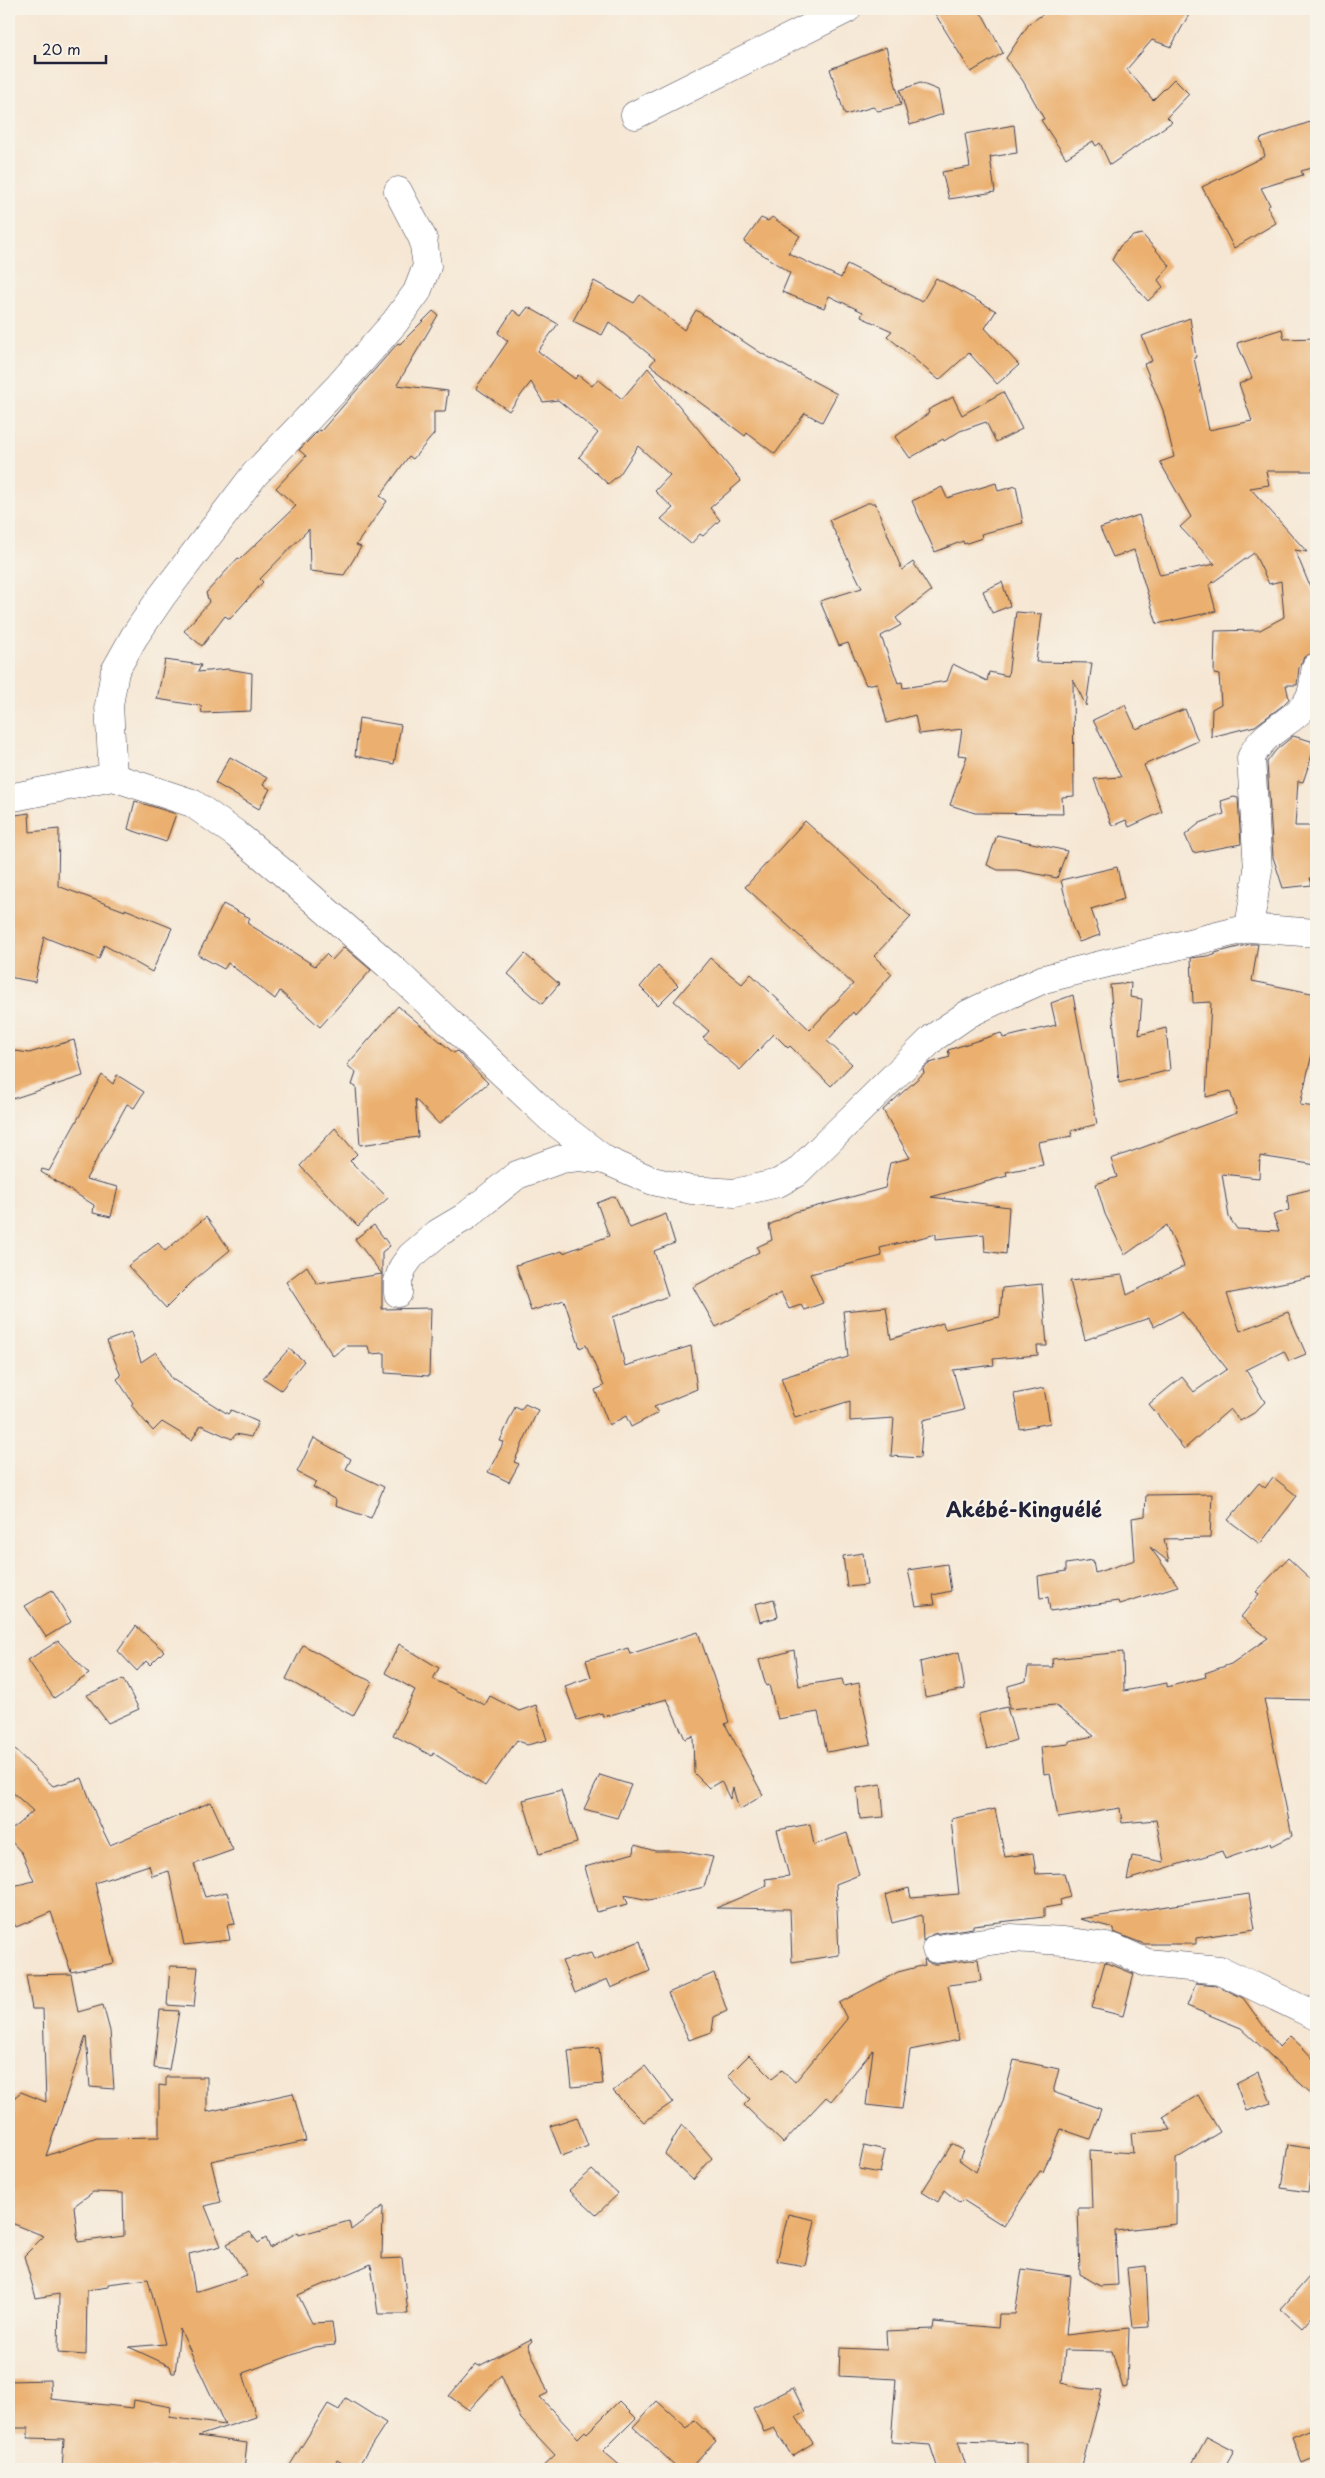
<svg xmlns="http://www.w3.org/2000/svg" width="1325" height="2478" viewBox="0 0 1325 2478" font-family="'Playpen Sans',sans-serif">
<rect width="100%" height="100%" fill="#f7f3e8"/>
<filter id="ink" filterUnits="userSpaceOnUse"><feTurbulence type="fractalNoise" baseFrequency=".02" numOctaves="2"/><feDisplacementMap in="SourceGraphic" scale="10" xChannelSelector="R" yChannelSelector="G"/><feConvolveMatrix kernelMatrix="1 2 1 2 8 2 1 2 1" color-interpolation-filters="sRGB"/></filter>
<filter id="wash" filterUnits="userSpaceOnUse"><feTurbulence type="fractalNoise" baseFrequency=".0096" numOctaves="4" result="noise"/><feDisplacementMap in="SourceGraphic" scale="20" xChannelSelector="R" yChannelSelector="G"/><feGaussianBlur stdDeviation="1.12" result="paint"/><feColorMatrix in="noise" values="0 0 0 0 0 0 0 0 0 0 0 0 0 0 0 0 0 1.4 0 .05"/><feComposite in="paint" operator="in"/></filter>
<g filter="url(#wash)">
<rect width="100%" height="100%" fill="#f6e7d4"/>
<g id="blocks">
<!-- building -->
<g fill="#ebb070" fill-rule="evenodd">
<polygon points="932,9 977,9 984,17 1003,53 971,72"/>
<polygon points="1050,9 1192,9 1171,47 1152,40 1127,69 1153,100 1174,79 1189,94 1167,117 1172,122 1110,165 1100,143 1096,146 1093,141 1066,158 1041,120 1044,119 1023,81 1006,58 1029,24"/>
<polygon points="886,47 901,105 878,111 873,107 845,115 830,69"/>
<polygon points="920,83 938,90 943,114 910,125 900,90"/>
<polygon points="1316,120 1316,167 1301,171 1303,175 1261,188 1270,205 1267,207 1276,223 1234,248 1202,187 1265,156 1260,139"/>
<polygon points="1014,125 1017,153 990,157 995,192 949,199 942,172 970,167 965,134"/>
<polygon points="772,217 800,236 788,253 841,278 847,264 922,302 936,278 996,311 985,328 1019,365 997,384 969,353 939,380 887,336 892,331 861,317 863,312 829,296 824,308 782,292 790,273 744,242 761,218 768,221"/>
<polygon points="1142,234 1170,266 1158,280 1163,287 1148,301 1112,260 1120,246 1133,236"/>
<polygon points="594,281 634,303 640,295 684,330 696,310 761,353 837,394 822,422 805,413 775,454 747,433 745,436 650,365 655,359 609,322 602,335 573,321"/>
<polygon points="528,307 558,324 538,351 575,379 578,375 592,386 598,379 622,399 648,368 741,481 710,508 720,520 703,536 700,534 691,544 661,519 673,508 655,491 670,475 638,446 620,474 608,484 579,457 598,433 558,400 543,402 531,382 509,411 476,388 508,341 498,333 513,310 521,316"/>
<polygon points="433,311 438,315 397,385 448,391 445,412 434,412 434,434 413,459 409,456 380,496 387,501 356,545 361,547 344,575 310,571 309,529 260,579 263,582 230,619 225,616 202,646 184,631 209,602 206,593 238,558 240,559 296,506 276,488 306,456 299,450 319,430 321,431 398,343 400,344"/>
<polygon points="1190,318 1196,357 1194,358 1209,430 1252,421 1239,384 1252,378 1237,343 1282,329 1284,339 1316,338 1316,471 1266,471 1269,485 1250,488 1307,552 1295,550 1316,601 1315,652 1304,657 1299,668 1297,685 1286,685 1289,699 1282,706 1255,726 1211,737 1212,709 1221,704 1219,675 1214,674 1215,631 1260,630 1284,617 1281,581 1269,584 1254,553 1209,585 1216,611 1157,624 1134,550 1113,557 1100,528 1139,515 1160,575 1215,564 1180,527 1191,517 1160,462 1174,457 1163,410 1144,364 1152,361 1142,336"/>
<polygon points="1003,392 1022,429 996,442 986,422 960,431 944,441 943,439 910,458 895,437 929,413 928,410 953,397 962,415"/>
<polygon points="996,483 998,491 1016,486 1023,523 981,534 982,538 964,544 963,541 935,552 912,501 942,487 947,498"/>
<polygon points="867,503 875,503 902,570 913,562 931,591 896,618 901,625 881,636 898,683 902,682 903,688 947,681 953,664 987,681 989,672 1008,676 1016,612 1042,614 1036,662 1092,663 1086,706 1073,679 1074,796 1062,797 1063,814 975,813 950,805 967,756 958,755 962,729 919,734 915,715 887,723 877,683 866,685 848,643 839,646 820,601 862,588 829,520"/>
<polygon points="1002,582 1010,606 992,613 983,591"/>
<polygon points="165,660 201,665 198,672 228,669 252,673 251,711 202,713 201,706 157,699"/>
<polygon points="1125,705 1136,729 1185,709 1198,741 1144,765 1162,812 1129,827 1126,820 1112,826 1094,779 1121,777 1093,720"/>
<polygon points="359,718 401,725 394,764 355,756"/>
<polygon points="1293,736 1311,741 1314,749 1303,782 1298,781 1295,826 1316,826 1316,858 1312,857 1315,878 1310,878 1312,885 1283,888 1273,857 1267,762 1276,750"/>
<polygon points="230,757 267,778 263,785 270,789 259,809 215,783"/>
<polygon points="1234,797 1238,798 1241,844 1193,853 1185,835 1200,823 1224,814 1221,801"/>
<polygon points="135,801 176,814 166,842 128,829"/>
<polygon points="29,813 30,832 59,829 58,886 125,911 125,909 172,928 152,972 104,945 99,959 44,937 35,982 9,977 9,816"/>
<polygon points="805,821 911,917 874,956 892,974 855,1015 853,1012 827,1041 852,1064 831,1086 790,1046 788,1048 774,1034 740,1070 703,1038 709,1031 674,1001 710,958 742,984 751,974 810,1030 853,984 745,887"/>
<polygon points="997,835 1067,851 1057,878 1017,870 998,870 987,865"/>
<polygon points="1117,867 1124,899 1091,909 1100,935 1079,942 1072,926 1061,880"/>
<polygon points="223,904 250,918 247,923 315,966 326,954 332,960 344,947 371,970 320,1027 280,991 275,999 228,963 224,969 198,955"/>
<polygon points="1250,944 1258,944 1252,981 1316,994 1316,1037 1300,1105 1316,1107 1316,1165 1260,1156 1259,1178 1222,1174 1229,1217 1237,1229 1279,1231 1273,1215 1289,1210 1287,1195 1316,1188 1316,1276 1227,1294 1240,1331 1288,1312 1306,1354 1289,1361 1284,1351 1246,1370 1265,1402 1254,1413 1240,1421 1230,1409 1184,1449 1149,1404 1182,1377 1194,1392 1227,1369 1182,1312 1154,1327 1149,1318 1085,1340 1070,1281 1122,1275 1127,1295 1184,1266 1167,1225 1125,1255 1105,1214 1096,1184 1117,1177 1111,1159 1237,1113 1230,1091 1206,1097 1211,1002 1193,1003 1191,958 1215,955 1215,953"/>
<polygon points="525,954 559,984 542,1004 508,974"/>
<polygon points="658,966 678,985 658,1005 640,987"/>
<polygon points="1131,983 1130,997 1142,999 1139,1035 1166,1028 1170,1070 1119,1083 1110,985"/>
<polygon points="1073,995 1097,1124 1071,1131 1072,1136 1038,1142 1043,1165 1006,1172 1007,1176 931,1197 1009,1207 1006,1254 985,1251 984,1234 936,1239 936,1234 880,1248 882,1256 810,1274 823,1303 804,1310 801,1305 789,1309 781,1293 716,1327 693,1287 759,1252 757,1247 772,1240 769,1225 795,1212 885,1188 890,1163 910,1158 883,1110 924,1073 923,1069 930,1063 950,1057 948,1050 1001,1033 1003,1038 1056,1025 1051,1003"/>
<polygon points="398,1006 454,1053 457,1051 488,1083 439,1124 415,1099 418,1137 360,1145 356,1087 352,1085 356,1073 347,1065"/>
<polygon points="74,1040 83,1076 9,1100 9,1050 29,1053"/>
<polygon points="102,1075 113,1084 117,1075 144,1092 134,1108 127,1104 86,1179 118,1187 111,1217 93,1213 94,1205 41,1172 42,1169 49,1171"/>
<polygon points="335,1128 357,1154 350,1161 388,1198 358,1226 300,1166"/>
<polygon points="615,1196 630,1228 666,1214 675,1243 654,1251 668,1296 613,1317 625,1366 691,1346 697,1389 654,1407 658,1413 631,1427 626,1416 609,1425 595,1390 604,1386 586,1345 580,1348 564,1300 531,1311 516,1265 562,1251 563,1253 609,1236 597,1203"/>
<polygon points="206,1217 230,1250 193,1281 166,1308 128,1266 158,1243 165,1251"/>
<polygon points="374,1225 390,1246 382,1252 382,1309 431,1308 429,1376 385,1373 385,1353 370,1354 368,1346 346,1346 333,1356 286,1282 307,1266 317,1284 382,1274 355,1239"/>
<polygon points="1042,1284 1047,1346 1037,1346 1038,1355 993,1359 994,1365 953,1370 964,1410 923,1420 920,1458 891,1456 894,1418 850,1421 850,1401 795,1418 781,1378 848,1357 843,1311 886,1307 891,1339 943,1323 945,1329 1000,1317 1002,1288"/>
<polygon points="131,1332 141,1362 156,1352 172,1379 228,1414 231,1410 258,1422 251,1437 236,1434 232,1439 201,1425 192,1440 162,1422 153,1431 131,1405 133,1403 117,1379 121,1376 107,1341"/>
<polygon points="289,1349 304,1361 281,1390 263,1378"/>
<polygon points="1044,1388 1050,1423 1020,1429 1014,1394"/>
<polygon points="525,1404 538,1410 514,1462 519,1464 509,1482 488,1472 504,1442 500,1441 515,1407 521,1410"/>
<polygon points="314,1438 351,1459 346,1469 384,1487 371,1518 335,1506 336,1500 313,1487 316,1482 297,1472"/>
<polygon points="1273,1477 1297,1496 1260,1544 1228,1520 1259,1483 1265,1488"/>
<polygon points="1212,1494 1210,1538 1164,1539 1169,1562 1150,1547 1178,1586 1119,1604 1118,1601 1050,1611 1048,1597 1040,1598 1038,1576 1066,1571 1066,1564 1093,1560 1095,1573 1135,1560 1132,1518 1145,1516 1146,1495"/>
<polygon points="863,1553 867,1585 847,1587 843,1556"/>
<polygon points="1288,1558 1316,1584 1316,1700 1264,1699 1292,1836 1272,1846 1271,1843 1225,1859 1222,1851 1127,1880 1132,1856 1164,1862 1156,1820 1122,1823 1120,1808 1058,1818 1050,1773 1044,1774 1041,1747 1069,1744 1069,1741 1094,1736 1055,1705 1009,1709 1008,1686 1026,1681 1028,1667 1053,1667 1052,1659 1123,1652 1124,1691 1167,1683 1167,1687 1206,1677 1205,1673 1231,1664 1268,1638 1241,1617 1259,1594 1256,1592"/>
<polygon points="947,1564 951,1591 933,1595 935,1604 916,1606 908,1570"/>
<polygon points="52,1590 71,1622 46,1637 25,1606"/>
<polygon points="774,1599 778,1617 760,1622 755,1604"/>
<polygon points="136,1626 164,1651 150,1665 146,1661 137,1671 118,1651"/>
<polygon points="698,1632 729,1722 725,1724 763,1795 739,1810 733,1788 730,1799 721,1781 709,1788 694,1773 693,1736 685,1739 667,1699 603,1717 602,1713 577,1720 565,1686 591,1677 586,1660 628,1648 630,1654"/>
<polygon points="58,1641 89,1674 54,1698 28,1660"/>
<polygon points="399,1644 439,1668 433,1679 485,1705 490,1696 519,1711 536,1705 547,1740 527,1745 517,1740 485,1786 433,1753 432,1756 393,1735 415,1690 385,1673"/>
<polygon points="303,1645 372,1682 353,1716 286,1679"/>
<polygon points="794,1650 799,1686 842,1679 844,1686 859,1683 871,1744 827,1752 818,1712 778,1719 769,1685 766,1686 759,1660"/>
<polygon points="959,1652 965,1689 925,1697 920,1662"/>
<polygon points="123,1679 139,1709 108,1723 87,1695"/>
<polygon points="1007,1707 1016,1740 987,1749 978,1714"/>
<polygon points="9,1744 53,1786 82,1778 96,1816 110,1845 211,1802 233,1850 194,1864 205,1897 227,1892 235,1924 227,1925 230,1940 184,1945 169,1871 152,1876 149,1865 95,1883 114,1963 71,1972 51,1912 16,1927 9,1913 9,1887 34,1881 22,1853 9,1839 9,1832 33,1811 9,1789"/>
<polygon points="600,1775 631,1785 617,1818 584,1809"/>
<polygon points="881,1784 884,1817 860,1819 857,1788"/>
<polygon points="561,1790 577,1843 539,1854 523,1800"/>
<polygon points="995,1809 1005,1857 1033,1853 1036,1874 1064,1873 1070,1897 1060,1900 1061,1905 1044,1908 1044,1917 973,1925 973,1928 933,1934 923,1941 922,1915 892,1923 885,1895 909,1888 911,1898 959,1894 951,1819"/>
<polygon points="810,1824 814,1845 847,1833 859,1875 836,1884 839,1955 792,1962 790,1909 716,1908 767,1886 765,1879 789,1876 777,1830"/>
<polygon points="635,1845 655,1851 681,1851 713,1857 704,1887 649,1900 625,1895 628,1904 597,1912 585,1867 634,1853"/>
<polygon points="1249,1894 1255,1929 1196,1938 1196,1944 1144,1944 1113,1932 1114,1928 1080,1919"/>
<polygon points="640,1941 650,1971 611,1988 607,1979 575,1993 562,1961 591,1953 594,1960"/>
<polygon points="924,1959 931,1964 938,1964 978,1959 981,1981 948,1985 959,2040 910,2050 902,2109 866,2105 873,2050 831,2101 826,2097 783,2143 744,2105 750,2099 728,2076 749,2055 772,2078 782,2070 795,2082 847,2019 839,2003 898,1972 925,1965"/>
<polygon points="1105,1962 1134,1974 1123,2016 1092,2008"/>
<polygon points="170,1966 198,1967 194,2007 167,2005"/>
<polygon points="714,1973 727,2011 714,2017 712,2032 689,2040 668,1993"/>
<path d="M 71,1974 L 78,2012 L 103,2005 L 110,2031 L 114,2089 L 90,2087 L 86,2036 L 46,2156 L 97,2138 L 159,2137 L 159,2085 L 166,2086 L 166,2077 L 207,2077 L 207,2112 L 293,2093 L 306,2141 L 211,2161 L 221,2202 L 205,2206 L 221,2246 L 189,2254 L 195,2292 L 247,2275 L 227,2244 L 250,2232 L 258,2243 L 266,2238 L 270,2248 L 298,2232 L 299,2235 L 349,2221 L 351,2230 L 383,2206 L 382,2259 L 402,2258 L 408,2314 L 378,2314 L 371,2264 L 298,2295 L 312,2323 L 332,2322 L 335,2345 L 314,2347 L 243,2373 L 256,2417 L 198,2436 L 247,2443 L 244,2469 L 194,2469 L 167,2466 L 166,2469 L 62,2469 L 64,2439 L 28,2438 L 28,2428 L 9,2428 L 9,2381 L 50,2380 L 51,2399 L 133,2408 L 134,2400 L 171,2407 L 169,2417 L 225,2425 L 180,2329 L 175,2373 L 172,2373 L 170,2366 L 129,2347 L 165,2344 L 148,2279 L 108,2284 L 108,2287 L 87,2290 L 86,2355 L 58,2353 L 59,2294 L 36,2298 L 24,2256 L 44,2236 L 9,2222 L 9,2102 L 21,2092 L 46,2102 L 43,2009 L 32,2009 L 26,1975 ZM 93,2192 L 123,2193 L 124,2236 L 78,2242 L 74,2206 Z"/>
<polygon points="1196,1983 1216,1985 1243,1998 1279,2047 1290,2036 1304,2049 1316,2062 1316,2098 1241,2028 1187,2006"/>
<polygon points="160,2010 179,2011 169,2070 154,2068"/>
<polygon points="599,2048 603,2084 572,2087 568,2051"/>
<polygon points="1014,2060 1059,2069 1053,2092 1101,2109 1090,2139 1061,2129 1043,2172 1040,2171 1004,2226 963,2200 960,2203 944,2190 938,2202 922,2192 952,2144 963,2150 959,2160 976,2172 1003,2101"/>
<polygon points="645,2066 673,2102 644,2122 613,2091"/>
<polygon points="1259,2072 1271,2103 1246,2111 1236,2084"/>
<polygon points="1198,2095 1220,2132 1176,2159 1176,2224 1115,2231 1118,2285 1100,2286 1080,2274 1078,2208 1092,2208 1090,2150 1133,2153 1131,2133 1171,2130 1163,2117"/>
<polygon points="577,2117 588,2146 562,2156 550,2126"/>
<polygon points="682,2124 712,2158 693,2180 665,2154"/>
<polygon points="864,2145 885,2150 880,2173 859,2169"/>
<polygon points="1288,2145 1314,2149 1308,2192 1281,2188"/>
<polygon points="592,2170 618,2194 596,2215 569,2190"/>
<polygon points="788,2214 815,2220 805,2266 777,2261"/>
<polygon points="1146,2266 1149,2327 1133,2328 1127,2268"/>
<polygon points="1022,2269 1071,2276 1066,2335 1129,2328 1127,2387 1123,2388 1112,2351 1065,2350 1062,2383 1079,2388 1102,2390 1081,2469 1026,2469 1026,2443 958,2441 967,2469 938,2469 930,2445 891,2442 896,2379 839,2376 840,2348 887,2350 886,2331 933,2329 934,2322 998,2328 999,2314 1015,2314"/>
<polygon points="1316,2269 1316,2312 1302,2328 1281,2309"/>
<polygon points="531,2339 532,2341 528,2345 548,2393 540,2397 578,2438 585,2431 587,2433 619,2401 636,2418 603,2451 624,2469 540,2469 555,2455 521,2419 501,2375 469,2410 449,2396 476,2364 479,2366"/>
<polygon points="793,2388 805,2412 796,2417 813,2443 792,2456 774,2428 764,2432 753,2408"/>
<polygon points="346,2398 386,2423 356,2469 352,2469 337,2460 333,2469 291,2469 292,2466 290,2465 328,2404 339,2410"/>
<polygon points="657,2401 687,2428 694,2420 716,2441 690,2469 679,2469 633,2427"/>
<polygon points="1316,2427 1316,2457 1302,2463 1292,2437"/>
<polygon points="1207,2437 1234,2451 1224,2469 1189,2469"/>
</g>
</g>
</g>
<g filter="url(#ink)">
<use href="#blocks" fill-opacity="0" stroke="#424052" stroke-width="1"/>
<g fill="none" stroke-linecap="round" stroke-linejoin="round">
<!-- minor casing -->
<g stroke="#424052" stroke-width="29">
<g id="minor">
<polyline points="635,115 847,9"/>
<polyline points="113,777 109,705 115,671 134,637 162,596 255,474 338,387 395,322 417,292 427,266 423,239 398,191"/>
<polyline points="9,798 113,777 192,803 236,834 281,871 395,971 550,1118 605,1160 653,1181 691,1190 735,1193 778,1183 796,1173 933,1038 968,1014 995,1001 1044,979 1249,928 1316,933"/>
<path d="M 1249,928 L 1258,870 L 1251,758 C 1265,726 1301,722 1311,694 C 1314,686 1314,676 1316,667"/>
<polyline points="398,1293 398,1281 403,1267 411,1256 438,1233 465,1217 517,1175 561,1159 580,1157 605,1160"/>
<polyline points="936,1949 1011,1938 1064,1941 1114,1948 1147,1963 1220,1970 1316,2016"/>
</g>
</g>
<!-- minor -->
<use href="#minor" stroke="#fff" stroke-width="28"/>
</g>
</g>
<g text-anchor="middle" stroke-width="4.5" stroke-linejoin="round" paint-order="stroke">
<!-- district labels -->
<g font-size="20" font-weight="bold" fill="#22223b" stroke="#f7f3e8">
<text x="1024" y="1517">Akébé-Kinguélé</text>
</g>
</g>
<!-- margin -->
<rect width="1325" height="2478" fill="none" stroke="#f7f3e8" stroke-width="30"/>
<!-- scale -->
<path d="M35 55v8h71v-8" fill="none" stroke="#22223b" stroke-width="2.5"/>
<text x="42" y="55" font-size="15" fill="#22223b" stroke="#f7f3e8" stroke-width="4" paint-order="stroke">20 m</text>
</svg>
